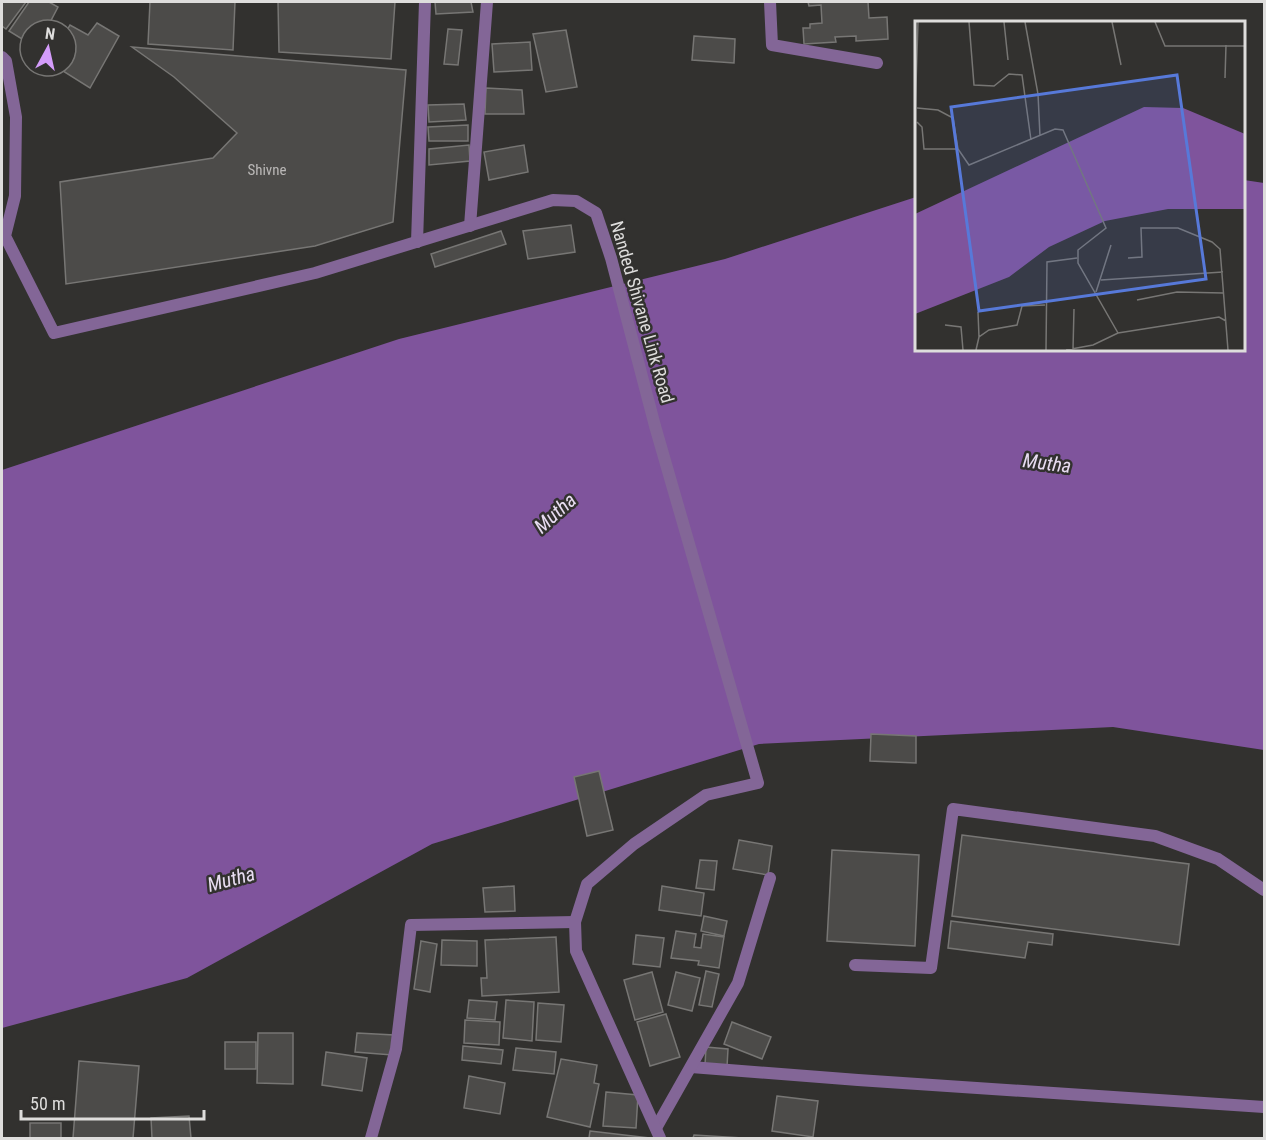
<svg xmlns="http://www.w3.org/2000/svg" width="1266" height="1140" viewBox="0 0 1266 1140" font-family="'Roboto Condensed',sans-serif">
<rect width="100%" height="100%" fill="#32312f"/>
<!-- water -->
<polygon fill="#7f549c" points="1244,180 1264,183 1264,750 1113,727 759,744 432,844 187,978 2,1028 2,470 399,339 725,259 916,197 916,350 1244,350"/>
<!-- building -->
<g fill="#4c4b49" stroke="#777674" stroke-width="1.5">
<polygon points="2,2 26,2 6,29 2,26"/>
<polygon points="29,2 49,2 58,7 46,30 30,30 30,44 9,31"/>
<polygon points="150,2 235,2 233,50 148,44"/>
<polygon points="278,2 395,2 391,59 279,52"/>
<polygon points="435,2 471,2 473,12 436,14"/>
<polygon points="808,2 868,2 869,18 887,17 888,39 856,41 856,36 835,37 836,42 804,44 803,28 810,28 810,24 822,23 821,5 809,6"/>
<polygon points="97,23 119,36 90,88 55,66 66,66 66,32 70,25 88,35"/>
<polygon points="448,29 462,30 458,65 444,64"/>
<polygon points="566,30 577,87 546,92 533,34"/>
<polygon points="694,36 735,39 734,63 692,60"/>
<polygon points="530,42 532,70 494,72 492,44"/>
<polygon points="132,47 406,70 393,222 315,246 66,284 60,182 213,158 237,133 174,77"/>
<polygon points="486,88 522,90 524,114 485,114"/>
<polygon points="464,104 466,120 429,122 428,105"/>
<polygon points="468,125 468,141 429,141 428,127"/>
<polygon points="469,145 470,161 429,165 429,149"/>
<polygon points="524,145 528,172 489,180 484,152"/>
<polygon points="571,225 575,252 528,259 523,231"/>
<polygon points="501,231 506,244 435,267 431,254"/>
<polygon points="871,734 916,736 916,763 870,761"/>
<polygon points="599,771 613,830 587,836 574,777"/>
<polygon points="962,835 1189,864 1179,945 952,916"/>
<polygon points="739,840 772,846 768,875 733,869"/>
<polygon points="832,850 919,855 915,946 827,941"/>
<polygon points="700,860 717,861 714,890 696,888"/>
<polygon points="514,886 515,911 485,912 483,888"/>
<polygon points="662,886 704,893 701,916 659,910"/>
<polygon points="704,916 727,921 724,936 701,931"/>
<polygon points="951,921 1053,934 1052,945 1028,942 1025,958 948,948"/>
<polygon points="676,931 696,934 694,947 701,948 703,934 724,937 719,968 698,965 699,961 671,958"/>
<polygon points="636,935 664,938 660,967 633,964"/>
<polygon points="556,937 559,992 482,996 481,978 487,978 485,940"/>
<polygon points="442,940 477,941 477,966 441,965"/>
<polygon points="421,941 437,944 430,992 414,989"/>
<polygon points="706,971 719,974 712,1007 699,1005"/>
<polygon points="652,972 663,1012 635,1020 624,980"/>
<polygon points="676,972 700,978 692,1011 668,1005"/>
<polygon points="469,1000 497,1002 495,1020 467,1018"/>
<polygon points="506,1000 534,1002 532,1041 503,1038"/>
<polygon points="538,1003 564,1005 561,1042 536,1040"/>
<polygon points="666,1014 680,1057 650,1066 637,1022"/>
<polygon points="465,1020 500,1022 499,1045 464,1043"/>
<polygon points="732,1022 771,1037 762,1059 724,1044"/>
<polygon points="258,1033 293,1033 293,1084 257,1083"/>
<polygon points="357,1033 394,1035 392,1055 355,1052"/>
<rect x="225" y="1042" width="31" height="27"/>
<polygon points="463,1046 503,1050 501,1064 462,1060"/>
<polygon points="706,1047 728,1049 727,1067 705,1065"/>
<polygon points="516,1048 556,1052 554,1074 513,1070"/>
<polygon points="326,1052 367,1058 362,1091 322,1085"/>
<polygon points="561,1059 597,1065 594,1083 599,1084 590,1127 547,1117"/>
<polygon points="79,1061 139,1066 133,1138 73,1138"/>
<polygon points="469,1076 505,1083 500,1114 464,1108"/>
<polygon points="606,1092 638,1095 636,1128 603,1126"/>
<polygon points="777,1096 818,1101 813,1137 772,1131"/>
<polygon points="189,1116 191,1138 152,1138 151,1118"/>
<rect x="30" y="1123" width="31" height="15"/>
<polygon points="590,1131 650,1138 589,1138"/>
<polygon points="694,1135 743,1138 693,1138"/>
</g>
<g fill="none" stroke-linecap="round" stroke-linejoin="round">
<!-- service -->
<polyline stroke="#836697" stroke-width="12" points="770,2 772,45 877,63"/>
<!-- minor -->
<g stroke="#836697" stroke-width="12">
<polyline points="470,226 487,2"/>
<polyline points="417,242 425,2"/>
<polyline points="855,965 931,968 953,809 1155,836 1218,859 1264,890"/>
<polyline points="691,1067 858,1080 1264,1107"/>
<polyline points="656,1128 738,983 770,878"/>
<polyline points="371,1138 396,1049 411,925 575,922"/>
</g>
<!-- tertiary -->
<polyline stroke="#836697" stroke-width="12" points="2,57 6,61 16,117 15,196 5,236 54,333 315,273 553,200 576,201 596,213 611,258 655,426 758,783 706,795 634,844 587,884 575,922 576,951 660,1138"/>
</g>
<g text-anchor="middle" stroke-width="5" stroke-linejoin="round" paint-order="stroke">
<!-- number labels -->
<g font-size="15" fill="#bab8b7">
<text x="267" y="175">Shivne</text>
</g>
<!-- street labels -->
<g font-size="18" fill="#dedddc" stroke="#32312f">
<text transform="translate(642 312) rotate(74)" y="6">Nanded Shivane Link Road</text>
</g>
<!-- water labels -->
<g font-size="20" font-style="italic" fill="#e8ddf1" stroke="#32312f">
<text transform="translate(1047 463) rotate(7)" y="7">Mutha</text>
<text transform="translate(555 513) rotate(-42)" y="7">Mutha</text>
<text transform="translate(231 879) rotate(-15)" y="7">Mutha</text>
</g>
</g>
<!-- overview -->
<g transform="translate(915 21)">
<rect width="330" height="330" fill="#32312f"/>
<path d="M 229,86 L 268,87 L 330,113 L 330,188 L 253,188 L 190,200 L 134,226 L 94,256 L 0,293 L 0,193 Z" fill="#7f549c"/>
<path fill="none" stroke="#777674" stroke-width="1.5" d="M 54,1 L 59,64 L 79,65 L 94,53 L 107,54 L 116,119M 89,1 L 93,39M 110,1 L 123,73 L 125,115M 197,1 L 206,44M 240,1 L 250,25 L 330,25M 310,57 L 311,24M 2,87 L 23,89 L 38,97 L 43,128 L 54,144 L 140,108 L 148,109 L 191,207 L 163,229 L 163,242 L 203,312M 0,96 L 3,1M 2,101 L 7,106 L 9,128 L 43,128M 213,237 L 227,236 L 226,207 L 263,207 L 297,221 L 305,228 L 313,329M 186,259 L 308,251M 181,271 L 196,224M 222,279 L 262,271 L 308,272M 63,291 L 64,316M 30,304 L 46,306 L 48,329M 158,328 L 159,288M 61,329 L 64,316 L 74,309 L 102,304 L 107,285 L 130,284M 131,329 L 132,241 L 162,237M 151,329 L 178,324 L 203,312 L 304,296 L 311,300"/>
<path fill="#5779d9" fill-opacity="0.15" stroke="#5779d9" stroke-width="3" d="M 262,54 L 291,258 L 64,290 L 36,86 Z"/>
<rect width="330" height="330" fill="none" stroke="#dedddc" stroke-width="3"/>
</g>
<!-- border -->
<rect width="1266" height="1140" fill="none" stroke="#dedddc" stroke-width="6"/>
<!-- north arrow -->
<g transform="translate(48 48) rotate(8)"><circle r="28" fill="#32312f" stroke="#777674" stroke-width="1.5"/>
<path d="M0-4.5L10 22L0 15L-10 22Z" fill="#d49cfb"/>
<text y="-9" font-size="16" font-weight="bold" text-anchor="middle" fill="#dedddc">N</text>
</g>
<!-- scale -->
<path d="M21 1110v9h183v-9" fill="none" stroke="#dedddc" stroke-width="3"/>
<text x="30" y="1110" font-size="18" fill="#dedddc" stroke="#32312f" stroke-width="4.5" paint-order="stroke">50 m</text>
</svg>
